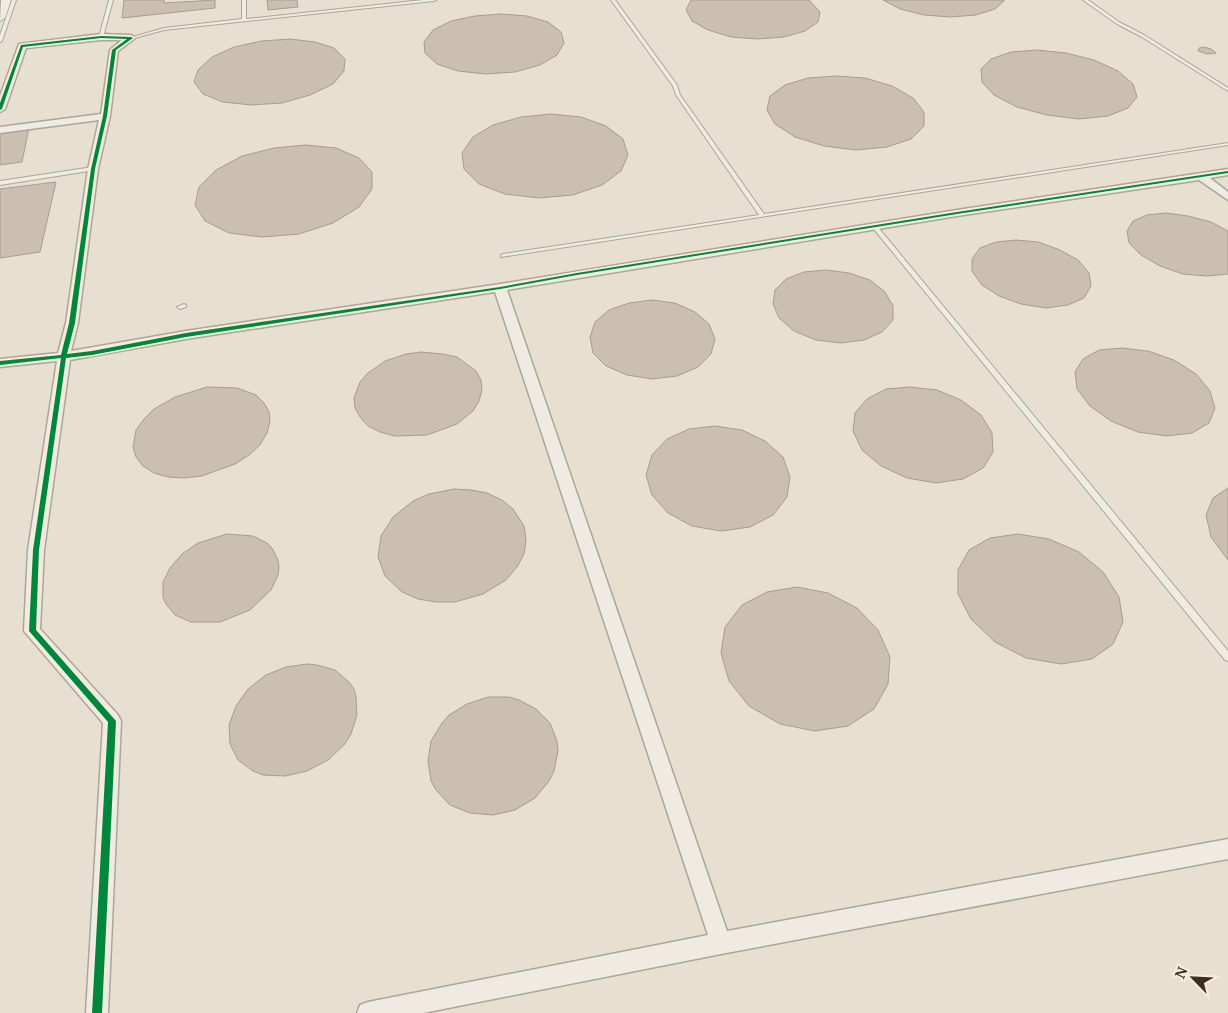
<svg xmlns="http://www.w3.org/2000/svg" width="1228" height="1013" viewBox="0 0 1228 1013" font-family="'Noto Serif',serif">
<rect width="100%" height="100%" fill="#e7e0d1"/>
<!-- building -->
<g fill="#cbbfb2" stroke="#a89c90">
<polygon points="124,0 164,0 164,3 215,0 215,8 122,18"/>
<polygon points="267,0 297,0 298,7 268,10"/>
<polygon points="691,0 809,0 820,12 818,22 805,31 784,37 758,39 731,37 708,30 692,21 686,10"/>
<polygon points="883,0 1004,0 1004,1 995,9 976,15 951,17 924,15 900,9"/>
<polygon points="501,14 527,16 548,22 561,32 564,43 557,55 540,65 515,72 486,74 458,71 437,64 425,53 424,42 433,30 451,21 475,16"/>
<polygon points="290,39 315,42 334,48 345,59 344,71 333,84 310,95 282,103 251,105 223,102 203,94 194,82 198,70 212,57 234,47 262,41"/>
<polygon points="1204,47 1211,49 1216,53 1207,54 1198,51 1199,48"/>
<polygon points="1037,50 1066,53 1094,60 1118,71 1133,84 1137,97 1128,108 1108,116 1079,119 1047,115 1017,107 994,95 982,82 981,69 991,59 1011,52"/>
<polygon points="836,76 865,78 892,86 913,98 924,112 924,126 911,139 887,147 856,150 824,146 795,137 775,124 767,110 770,96 785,85 808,78"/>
<polygon points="551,114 581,117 606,126 623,139 628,155 621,171 602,185 573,195 539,198 505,194 479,184 464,169 462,153 473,137 493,125 521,117"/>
<polygon points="29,128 22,162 0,165 0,132"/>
<polygon points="306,145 336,148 359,158 372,172 372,189 359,207 333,223 299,234 262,237 229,233 205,221 195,205 199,187 216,170 242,156 274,148"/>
<polygon points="56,182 40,252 0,258 0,189"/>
<polygon points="1166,213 1188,216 1211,222 1228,231 1228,274 1207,276 1183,274 1160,266 1141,255 1129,243 1127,231 1133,221 1147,215"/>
<polygon points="1016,240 1038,242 1060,250 1078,260 1089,273 1091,286 1084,298 1068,305 1046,308 1021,304 999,296 982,285 972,271 972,259 980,248 996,242"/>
<polygon points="826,270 849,273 870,280 885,292 893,306 893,320 882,332 864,340 841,343 816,340 794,331 779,318 773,304 775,290 786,279 804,272"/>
<polygon points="652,300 675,303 695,312 709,324 715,339 711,354 698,367 677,376 652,379 627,375 606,366 593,353 590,337 595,322 609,310 629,303"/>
<polygon points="1122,348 1148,351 1174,360 1196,374 1210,391 1215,408 1209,423 1192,433 1167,436 1138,432 1111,421 1090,406 1077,389 1075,372 1083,359 1099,350"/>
<polygon points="421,352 443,354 457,357 476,371 481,380 482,390 479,401 473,411 457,424 427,435 395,436 380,432 368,426 360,417 355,408 354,398 360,382 368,373 385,361 406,354"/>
<polygon points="207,387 237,388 256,395 264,403 269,412 270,422 267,433 260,445 249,455 235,464 202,476 184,478 168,477 154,473 143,466 136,457 133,447 136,430 144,419 154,409 175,397"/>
<polygon points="910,387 937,390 961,400 981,415 992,433 993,452 983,468 963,479 936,483 907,478 881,466 862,450 853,431 855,413 867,399 886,389"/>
<polygon points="715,426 742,430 765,441 783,457 790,477 787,497 773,515 750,527 721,531 692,526 668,513 652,495 646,475 652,455 667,439 689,429"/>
<polygon points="1228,488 1228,560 1211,537 1206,515 1213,498"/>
<polygon points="454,489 471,490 487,493 502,500 513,509 524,526 526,540 524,554 517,567 506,580 483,594 455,602 436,602 418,599 402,592 385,576 378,557 381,536 393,517 413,501 429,494"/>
<polygon points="227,534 253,536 267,543 272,548 278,560 279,567 278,575 271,590 250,610 220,622 191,622 175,615 166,604 163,597 163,582 170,568 182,554 198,543"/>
<polygon points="1018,534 1049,539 1079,552 1103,572 1119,597 1123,622 1113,644 1092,659 1061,664 1026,658 995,642 971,619 958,594 958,570 969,550 990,538"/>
<polygon points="797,587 828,593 857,608 878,630 890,657 888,684 874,709 848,726 815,731 780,724 749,706 729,681 721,653 725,627 742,605 767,592"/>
<polygon points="307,664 317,665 335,670 349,682 354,689 356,697 357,715 351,734 345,744 328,760 307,771 285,776 263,775 253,771 238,760 230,744 229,725 236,706 248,689 266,675 286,667"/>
<polygon points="488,697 509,697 519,700 536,709 550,723 557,741 558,751 554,771 549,781 535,798 515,810 493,815 470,813 450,805 436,790 431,781 428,761 431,741 442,723 449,715 467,704"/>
</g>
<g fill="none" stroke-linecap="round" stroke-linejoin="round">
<!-- service casing -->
<g stroke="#ada599" stroke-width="2">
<g id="service">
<polygon points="12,0 16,0 2,41 0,42 0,35"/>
<polygon points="109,0 113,0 103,37 101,38 99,37"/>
<polygon points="242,0 246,0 246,19 423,0 436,0 434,1 164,30 131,39 129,38 164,28 242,19"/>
<polygon points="611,0 615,0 677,85 680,95 764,214 1228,143 1228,145 501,257 501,255 503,254 759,215 676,95 673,86"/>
<polygon points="1083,0 1088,0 1119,22 1144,35 1228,88 1228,91 1142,37 1117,24"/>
<polygon points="93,167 96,169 95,170 0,185 0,181"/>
<polygon points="875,225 877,226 1228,651 1228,661 1225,660 873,228 872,227"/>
<polygon points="184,304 186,305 186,307 180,309 177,307"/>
</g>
</g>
<!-- minor casing -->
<g stroke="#ada599" stroke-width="3">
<polygon id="minor" points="101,34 131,35 135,38 118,51 110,116 98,169 78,323 71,351 186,331 500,284 957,210 1228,169 1228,175 1210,178 1228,192 1228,200 1199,180 957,216 507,290 727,931 1228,839 1228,859 721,954 423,1013 357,1013 360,1005 368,1002 708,935 495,292 186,339 70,360 44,550 40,629 118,715 121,721 108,1013 86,1013 103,723 24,631 28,550 57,361 0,367 0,359 58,353 66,323 88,169 99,120 0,133 0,127 101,114 110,50 122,40 101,40 26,48 5,109 0,112 0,96 19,44"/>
</g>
<!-- tertiary casing -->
<g stroke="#ada599" stroke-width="2">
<polygon id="tertiary" points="1,0 11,0 5,18 0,21"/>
</g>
<!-- service -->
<use href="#service" fill="#efebe3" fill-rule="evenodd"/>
<!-- minor -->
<use href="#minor" fill="#efebe3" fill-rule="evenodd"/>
<!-- tertiary -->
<use href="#tertiary" fill="#efebe3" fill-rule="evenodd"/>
<!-- cycleway casing -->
<g stroke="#f7eed8" stroke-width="3">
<polygon id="cycleway" points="101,36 131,37 133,38 116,50 107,116 95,169 75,323 67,354 92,351 186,333 500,287 577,273 957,212 1228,171 1228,173 957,214 577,275 500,289 186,337 92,355 66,358 39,550 36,630 116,721 102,1013 92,1013 108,722 29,631 33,550 61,358 0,365 0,361 61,355 69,323 91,169 103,116 112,50 127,39 101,38 23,47 2,109 0,110 0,103 21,45"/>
</g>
<!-- cycleway -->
<use href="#cycleway" fill="#00873e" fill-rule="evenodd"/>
</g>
<!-- north arrow -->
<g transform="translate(1193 978) rotate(294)" stroke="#f7eed8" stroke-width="4" paint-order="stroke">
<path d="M0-4L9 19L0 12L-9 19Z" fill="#3d2e20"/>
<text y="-8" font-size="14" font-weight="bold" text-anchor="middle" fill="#3d2e20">N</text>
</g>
</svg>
